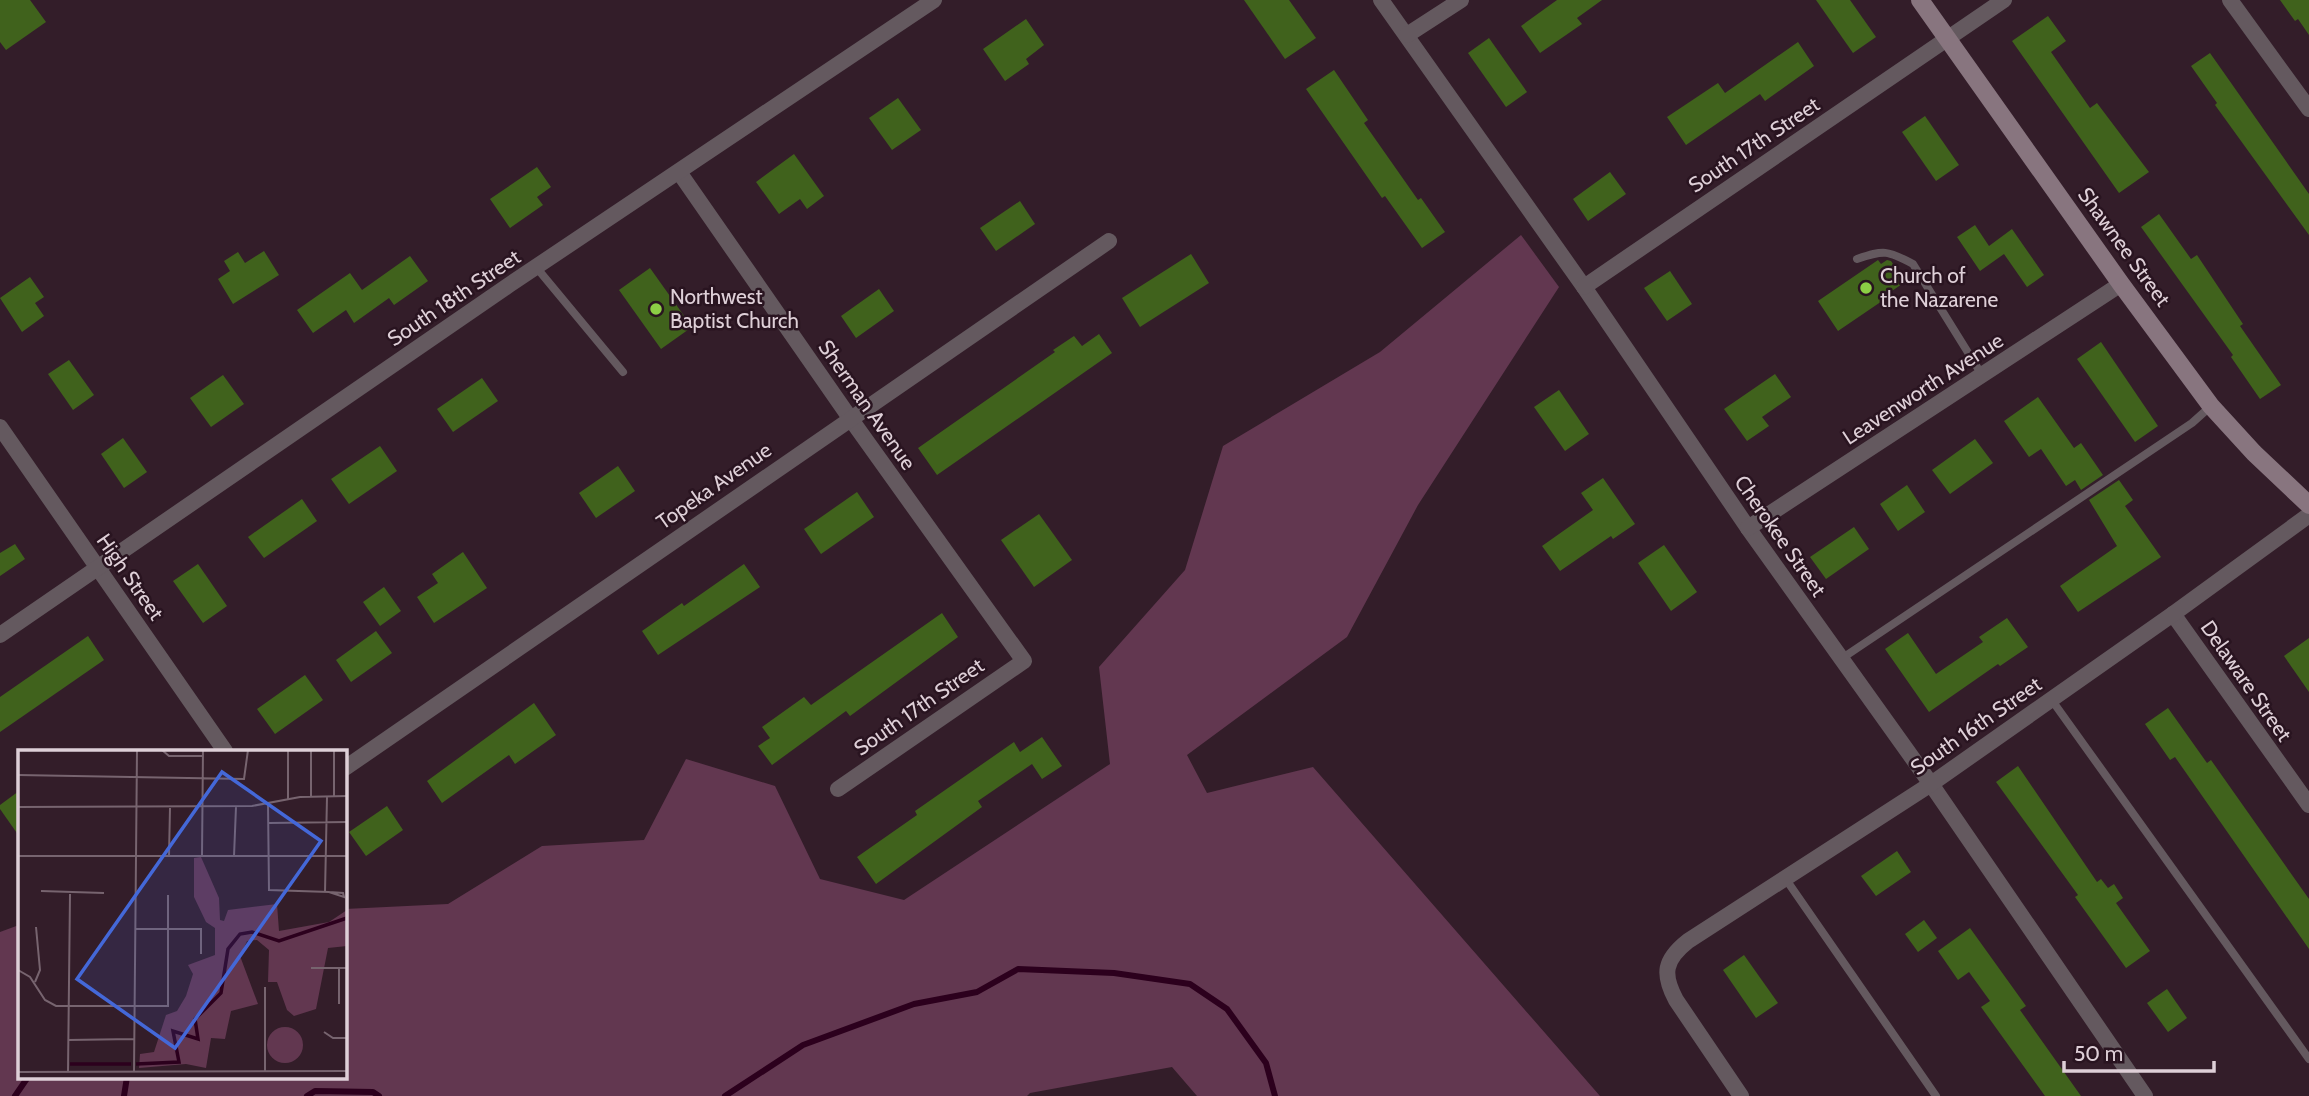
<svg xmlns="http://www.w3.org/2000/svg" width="2309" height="1096" viewBox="0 0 2309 1096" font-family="Cabin,sans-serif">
<rect width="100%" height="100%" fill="#331d29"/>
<!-- green -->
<polygon fill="#623750" points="1521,235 1559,287 1418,505 1347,637 1187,755 1207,793 1313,767 1600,1096 1197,1096 1172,1067 1030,1093 1027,1096 0,1096 0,932 19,925 19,1077 345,1077 345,909 448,904 542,846 644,840 686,759 775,786 820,879 904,900 1110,764 1099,667 1185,570 1223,446 1380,352"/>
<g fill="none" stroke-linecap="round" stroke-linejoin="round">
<!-- stream -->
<g stroke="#2c001d" stroke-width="6">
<polyline points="15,1096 28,1077"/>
<polyline points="124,1096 127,1077"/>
<polyline points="307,1096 315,1091 373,1092 379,1096"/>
<polyline points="725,1096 803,1045 914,1004 977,992 1018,969 1114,973 1190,984 1227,1009 1266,1063 1275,1096"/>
</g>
</g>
<!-- building -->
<g fill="#40621c">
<polygon points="0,0 30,0 46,22 6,50 0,42"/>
<polygon points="1244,0 1289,0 1316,38 1285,59"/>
<polygon points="1557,0 1602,0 1577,18 1582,24 1540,53 1521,26"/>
<polygon points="1816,0 1850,0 1876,37 1853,53"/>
<polygon points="2280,0 2309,0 2309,35 2298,19 2295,21"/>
<polygon points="2048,16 2066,41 2051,52 2090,108 2097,103 2149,172 2119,193 2012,41"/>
<polygon points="1026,19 1044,45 1026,59 1029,64 1005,81 983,49"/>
<polygon points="1489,38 1527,92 1506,107 1468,53"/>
<polygon points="1798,42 1814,66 1765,101 1760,94 1686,145 1667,117 1718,83 1725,93"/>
<polygon points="2210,53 2309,194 2309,235 2215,105 2217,103 2191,66"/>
<polygon points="1334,70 1368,120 1364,123 1418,200 1421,198 1445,232 1422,248 1385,196 1382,198 1306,89"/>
<polygon points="898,98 921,130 892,150 869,118"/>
<polygon points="1925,116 1959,165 1936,181 1902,132"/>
<polygon points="794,154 824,196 807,209 800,199 779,214 756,182"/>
<polygon points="537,167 551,187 537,197 543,205 510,228 490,199"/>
<polygon points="1610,172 1626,194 1588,221 1573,199"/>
<polygon points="1020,201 1035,224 996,251 980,228"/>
<polygon points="2159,214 2191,259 2197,255 2243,324 2240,326 2281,385 2260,399 2231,357 2233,355 2141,227"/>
<polygon points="1975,225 1989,246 2012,229 2044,275 2027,287 2004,254 1980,271 1957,237"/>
<polygon points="264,251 279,275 233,304 218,279 230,271 224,261 238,252 245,263"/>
<polygon points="1191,254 1209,283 1140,327 1122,298"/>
<polygon points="410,256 428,281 394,305 389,298 354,323 346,310 313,333 297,310 350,273 362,290"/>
<polygon points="1878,260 1881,264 1887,260 1891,261 1905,282 1886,295 1888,297 1838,331 1818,301"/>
<polygon points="650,268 692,327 661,349 619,290"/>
<polygon points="1670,271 1692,304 1667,321 1644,288"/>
<polygon points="30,277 44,297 35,303 44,316 22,332 0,298"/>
<polygon points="879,289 894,311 856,338 841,316"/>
<polygon points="1099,334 1112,353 937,475 918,448 1055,352 1053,350 1074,336 1082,346"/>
<polygon points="2101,342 2158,426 2135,442 2077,359"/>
<polygon points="69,360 94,395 73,410 48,374"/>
<polygon points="1775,374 1791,397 1762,417 1769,426 1747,441 1724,409"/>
<polygon points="223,375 244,404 211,427 190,398"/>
<polygon points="482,378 498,401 453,432 437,409"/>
<polygon points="1559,390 1589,434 1565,451 1534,407"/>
<polygon points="2038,397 2074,448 2081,443 2103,475 2081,490 2075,480 2066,486 2041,449 2029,457 2004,421"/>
<polygon points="123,438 147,472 124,488 101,454"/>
<polygon points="1975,439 1993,463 1950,494 1932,470"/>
<polygon points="380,446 397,471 349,504 331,479"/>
<polygon points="618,466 635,491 596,518 579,493"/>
<polygon points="1603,478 1635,524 1613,539 1611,536 1560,571 1542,546 1593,510 1581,493"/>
<polygon points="2119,480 2133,500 2125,506 2161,557 2078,612 2060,586 2117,546 2089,500"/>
<polygon points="1907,485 1925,512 1898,531 1880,504"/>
<polygon points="857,492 874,517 821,554 804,529"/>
<polygon points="302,499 317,521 264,558 248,537"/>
<polygon points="1039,514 1072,560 1034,587 1001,540"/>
<polygon points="1854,527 1869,549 1826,579 1810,557"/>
<polygon points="15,544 25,559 0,576 0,553"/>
<polygon points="1664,545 1697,592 1671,611 1638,563"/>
<polygon points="463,552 487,588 434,623 417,597 438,583 432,574"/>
<polygon points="198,564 227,606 203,623 173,581"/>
<polygon points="744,564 760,587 658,655 642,631 682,603 684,606"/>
<polygon points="384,587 401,611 380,626 363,602"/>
<polygon points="942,613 958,637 850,716 846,711 772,765 758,746 770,738 762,727 804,697 811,705"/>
<polygon points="2007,618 2028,647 2000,666 1998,664 1929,712 1885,649 1908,633 1936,674 1983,642 1979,637"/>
<polygon points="376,631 392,653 351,682 336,660"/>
<polygon points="88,636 104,660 0,732 0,697"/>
<polygon points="2309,638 2309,692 2284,656"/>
<polygon points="305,675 323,700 275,734 257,709"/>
<polygon points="534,703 556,735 515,764 509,755 442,803 427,781"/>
<polygon points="2168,708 2207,763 2211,760 2309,899 2309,949 2175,757 2170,760 2145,724"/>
<polygon points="1042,737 1062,766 1042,779 1032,764 978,801 982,807 876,884 857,857 917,815 915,811 1014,742 1020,752"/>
<polygon points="2018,766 2097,882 2101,879 2108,888 2114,884 2123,898 2116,903 2150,951 2126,968 2075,897 2078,895 1996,782"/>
<polygon points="19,791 19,836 0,809 0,805"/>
<polygon points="387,806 403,830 366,856 349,832"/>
<polygon points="1897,851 1911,872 1876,896 1861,876"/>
<polygon points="1924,920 1937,938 1918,952 1905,934"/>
<polygon points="1970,928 2026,1006 2020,1010 2081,1096 2045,1096 1981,1007 1990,1001 1969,972 1958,980 1938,951"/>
<polygon points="1744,955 1778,1003 1756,1018 1723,970"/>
<polygon points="2167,989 2187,1018 2168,1032 2147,1003"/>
</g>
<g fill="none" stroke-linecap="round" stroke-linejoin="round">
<!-- lane -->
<g stroke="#64595f" stroke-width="8">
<path d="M 1857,259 C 1884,250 1887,250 1913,264 L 1982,375"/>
<polyline points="536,267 623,372"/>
<polyline points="1841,659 2192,423 2211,406"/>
<polyline points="2051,699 2309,1059"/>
<polyline points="1785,878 1936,1096"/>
</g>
<!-- street -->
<g stroke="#64595f" stroke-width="16">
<polyline points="1381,0 1584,287 1748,528 1931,784 2145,1096"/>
<polyline points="2230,0 2309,109"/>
<polyline points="1407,35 1461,0"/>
<polyline points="679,172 850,418 1024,661 838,789"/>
<polyline points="1584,287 2004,0"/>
<polyline points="0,427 225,751"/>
<polyline points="1748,528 2121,284"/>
<polyline points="2173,614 2309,805"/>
<polyline points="0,635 509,285 934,0"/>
<polyline points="345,768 1109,241"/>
<path d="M 1741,1096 L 1676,1000 C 1662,974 1664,960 1688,941 L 1931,784 L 2173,614 L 2309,515"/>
</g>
<!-- secondary -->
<polyline stroke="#88757f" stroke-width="18" points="1920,0 2121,284 2211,406 2254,453 2309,505"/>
</g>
<!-- markers -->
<g fill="#8cce45" stroke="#291420" stroke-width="2.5">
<circle cx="1866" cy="288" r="7"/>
<circle cx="656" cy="309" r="7"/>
</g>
<g text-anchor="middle" stroke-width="5" stroke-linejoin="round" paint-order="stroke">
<!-- street labels -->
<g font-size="21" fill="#decfd7" stroke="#291420">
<text transform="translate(1754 145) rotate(-34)" y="7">South 17th Street</text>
<text transform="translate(2124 247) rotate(54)" y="7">Shawnee Street</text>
<text transform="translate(454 298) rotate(-34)" y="7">South 18th Street</text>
<text transform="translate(1923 389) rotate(-33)" y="7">Leavenworth Avenue</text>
<text transform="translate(867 405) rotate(55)" y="7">Sherman Avenue</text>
<text transform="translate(714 486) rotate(-35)" y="7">Topeka Avenue</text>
<text transform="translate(1780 536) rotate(55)" y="7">Cherokee Street</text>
<text transform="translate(130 577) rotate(55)" y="7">High Street</text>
<text transform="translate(2246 681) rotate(55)" y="7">Delaware Street</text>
<text transform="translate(919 707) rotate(-35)" y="7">South 17th Street</text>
<text transform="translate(1976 726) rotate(-35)" y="7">South 16th Street</text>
</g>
<!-- poi labels -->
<g font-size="21" fill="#decfd7" stroke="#291420" text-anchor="start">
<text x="1880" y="283">Church of<tspan x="1880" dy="24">the Nazarene</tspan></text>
<text x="670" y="304">Northwest<tspan x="670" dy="24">Baptist Church</tspan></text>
</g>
</g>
<!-- overview -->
<g transform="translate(18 750)">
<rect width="329" height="329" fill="#331d29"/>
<path d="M 183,107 L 201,148 L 202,170 L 206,171 L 210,160 L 259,154 L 261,181 L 311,172 L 329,160 L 329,196 L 310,198 L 298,259 L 276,266 L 269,260 L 259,232 L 250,232 L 251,200 L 239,190 L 229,191 L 222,206 L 240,254 L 213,261 L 207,289 L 193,288 L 188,318 L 168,314 L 121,318 L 122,304 L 136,302 L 148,265 L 159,261 L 168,246 L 175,224 L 170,215 L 197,205 L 197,178 L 188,172 L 176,147 L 176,108 ZM249 295a18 18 0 1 1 36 0a18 18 0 1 1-36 0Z" fill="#623750"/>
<path fill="none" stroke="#2c001d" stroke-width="3.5" d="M 52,314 L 113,314M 118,314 L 161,312 L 155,281 L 180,289 L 177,269 L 203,243 L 210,199 L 222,184 L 234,182 L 261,191 L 329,168"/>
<path fill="none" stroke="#77646f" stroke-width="2" d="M 144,0 L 151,6 L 185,6M 270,0 L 270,49M 0,25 L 226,29 L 230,0M 293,46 L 293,0M 316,46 L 316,0M 250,54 L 251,140 L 311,142 L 326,147 L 325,143 L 311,142M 0,57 L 234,56 L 282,47 L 329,46M 251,73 L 329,72M 151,105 L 152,58M 184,105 L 185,0 L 192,0M 0,106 L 329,106M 216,106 L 218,57M 23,141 L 86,143M 307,142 L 309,47M 117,179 L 183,179 L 183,204M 293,218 L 329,218M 321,219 L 321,254M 0,220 L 12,227 L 27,250 L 38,256 L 150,256 L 150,145M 17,232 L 22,220 L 18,177M 247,237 L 247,321M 306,282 L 315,288 L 329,288M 50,290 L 116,289M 0,322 L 329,321M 50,322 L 52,144M 116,322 L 119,0"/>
<path fill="#4468d8" fill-opacity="0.15" stroke="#4468d8" stroke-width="3.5" d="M 204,22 L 303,91 L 157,298 L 59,229 Z"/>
<rect width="329" height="329" fill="none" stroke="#decfd7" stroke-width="3.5"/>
</g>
<!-- scale -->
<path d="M2064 1061v10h150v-10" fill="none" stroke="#decfd7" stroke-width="3.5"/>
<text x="2074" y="1061" font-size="21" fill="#decfd7" stroke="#291420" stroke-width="5" paint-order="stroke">50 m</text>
</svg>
